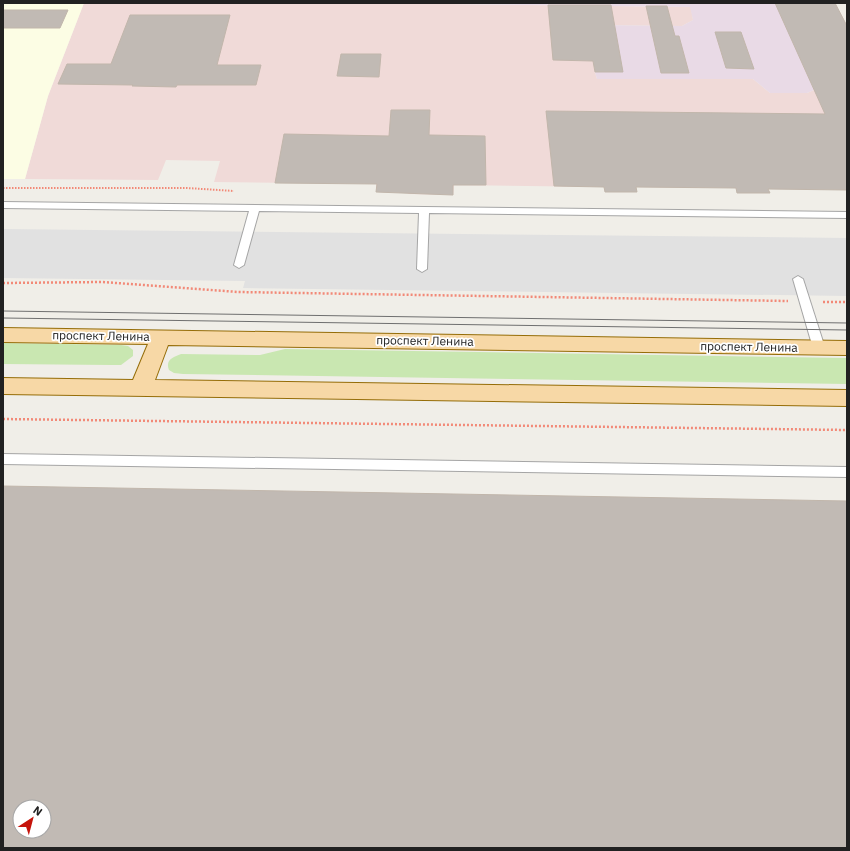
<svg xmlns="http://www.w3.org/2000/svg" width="850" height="851" viewBox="0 0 850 851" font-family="'IBM Plex Sans',sans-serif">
<rect width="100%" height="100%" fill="#f0eee8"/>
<!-- commercial -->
<polygon fill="#f0dad8" points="84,3 372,3 691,7 693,20 682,26 589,25 589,35 595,72 597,79 753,79 770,93 807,93 814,90 847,90 768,189 770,193 737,193 736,188 636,187 637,192 605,192 604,187 454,185 453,195 408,194 408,193 376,192 376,184 214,182 220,161 166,160 158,180 25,179 48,96"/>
<!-- industrial -->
<polygon fill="#e9dae6" points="372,3 835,3 847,26 847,90 814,90 807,93 770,93 753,79 597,79 595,72 589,35 589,25 682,26 693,20 690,7"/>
<!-- education -->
<polygon fill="#fcfde4" points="3,3 84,3 48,96 25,179 3,179"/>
<!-- grass -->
<g fill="#c9e7b1">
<polygon points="3,343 121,345 128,346 133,350 133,356 121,365 112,365 3,364"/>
<path d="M 285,349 L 847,358 L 847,384 L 183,374 L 174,373 L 169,370 C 165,360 173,357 181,354 L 260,355 Z"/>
</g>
<!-- parking -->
<polygon fill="#e1e1e1" points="3,229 847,238 847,296 243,288 245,281 3,278"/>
<!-- building -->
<g fill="#c1bab4" stroke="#c1b6ab" fill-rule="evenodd">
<polygon points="775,3 835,3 847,26 847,190 768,189 770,193 737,193 736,188 636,187 637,192 605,192 604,187 554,186 546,111 825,114"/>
<polygon points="548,5 611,5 623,72 595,72 593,61 553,60"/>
<polygon points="646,6 667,6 675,36 679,36 689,73 661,73"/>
<polygon points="3,10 68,10 60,28 3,28"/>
<polygon points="130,15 230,15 217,65 261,65 256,85 177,85 176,87 132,86 133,85 58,84 67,64 111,64"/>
<polygon points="715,32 741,32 754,69 726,68"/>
<polygon points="341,54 381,54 379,77 337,76"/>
<polygon points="391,110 430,110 429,135 485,136 486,185 453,185 453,195 376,192 377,184 275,183 284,134 389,136"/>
<path d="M 3,486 L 847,501 L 847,848 L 3,848 ZM 20,807 L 44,807 L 44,831 L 20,831 Z"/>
</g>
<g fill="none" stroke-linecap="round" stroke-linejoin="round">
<!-- lane casing -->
<g stroke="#a5a5a5" stroke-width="2">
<g id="lane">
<polygon points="3,202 847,212 847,218 429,213 427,269 422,272 417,269 419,213 259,211 244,265 239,268 234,265 249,211 3,208"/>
<polygon points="798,276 803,279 825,348 823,351 815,351 813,348 793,279"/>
<polygon points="3,454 847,467 847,477 3,464"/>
</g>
</g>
<!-- primary casing -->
<g stroke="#956d08" stroke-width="2">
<polygon id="primary" points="3,328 847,341 847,355 168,345 155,380 847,390 847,406 3,394 3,378 133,380 148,344 3,342"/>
</g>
<!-- path-far1 -->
<polyline stroke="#f28977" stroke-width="2" stroke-dasharray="1.5 1.5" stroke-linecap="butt" points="3,188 187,188 234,191"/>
<!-- path -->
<g stroke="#f28977" stroke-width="2.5" stroke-dasharray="2 2" stroke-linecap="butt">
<polyline points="3,283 103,282 238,292 788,301"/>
<polyline points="823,302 847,302"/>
<polyline points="3,419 847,430"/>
</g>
<!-- lane -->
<use href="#lane" fill="#fff" fill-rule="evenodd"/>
<!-- primary -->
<use href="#primary" fill="#f7d8a6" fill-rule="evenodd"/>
<!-- tram -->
<g stroke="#6f6f6f" stroke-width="1">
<polyline points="3,311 847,323"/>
<polyline points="3,318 847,330"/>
</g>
</g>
<g text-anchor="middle" stroke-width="3.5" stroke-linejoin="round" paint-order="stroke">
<!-- street labels -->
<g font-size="12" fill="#212121" stroke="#fff">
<text transform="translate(101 336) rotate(1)" y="4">проспект Ленина</text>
<text transform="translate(425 341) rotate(1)" y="4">проспект Ленина</text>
<text transform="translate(749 347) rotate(1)" y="4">проспект Ленина</text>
</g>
</g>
<!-- border -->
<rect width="850" height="851" fill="none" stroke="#212121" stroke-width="8"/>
<!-- north arrow -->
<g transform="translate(32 819) rotate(36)"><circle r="19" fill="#ffffff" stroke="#a6a6a6"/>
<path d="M0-3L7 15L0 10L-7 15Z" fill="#c6140b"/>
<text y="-6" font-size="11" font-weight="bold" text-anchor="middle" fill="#212121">N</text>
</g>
</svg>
